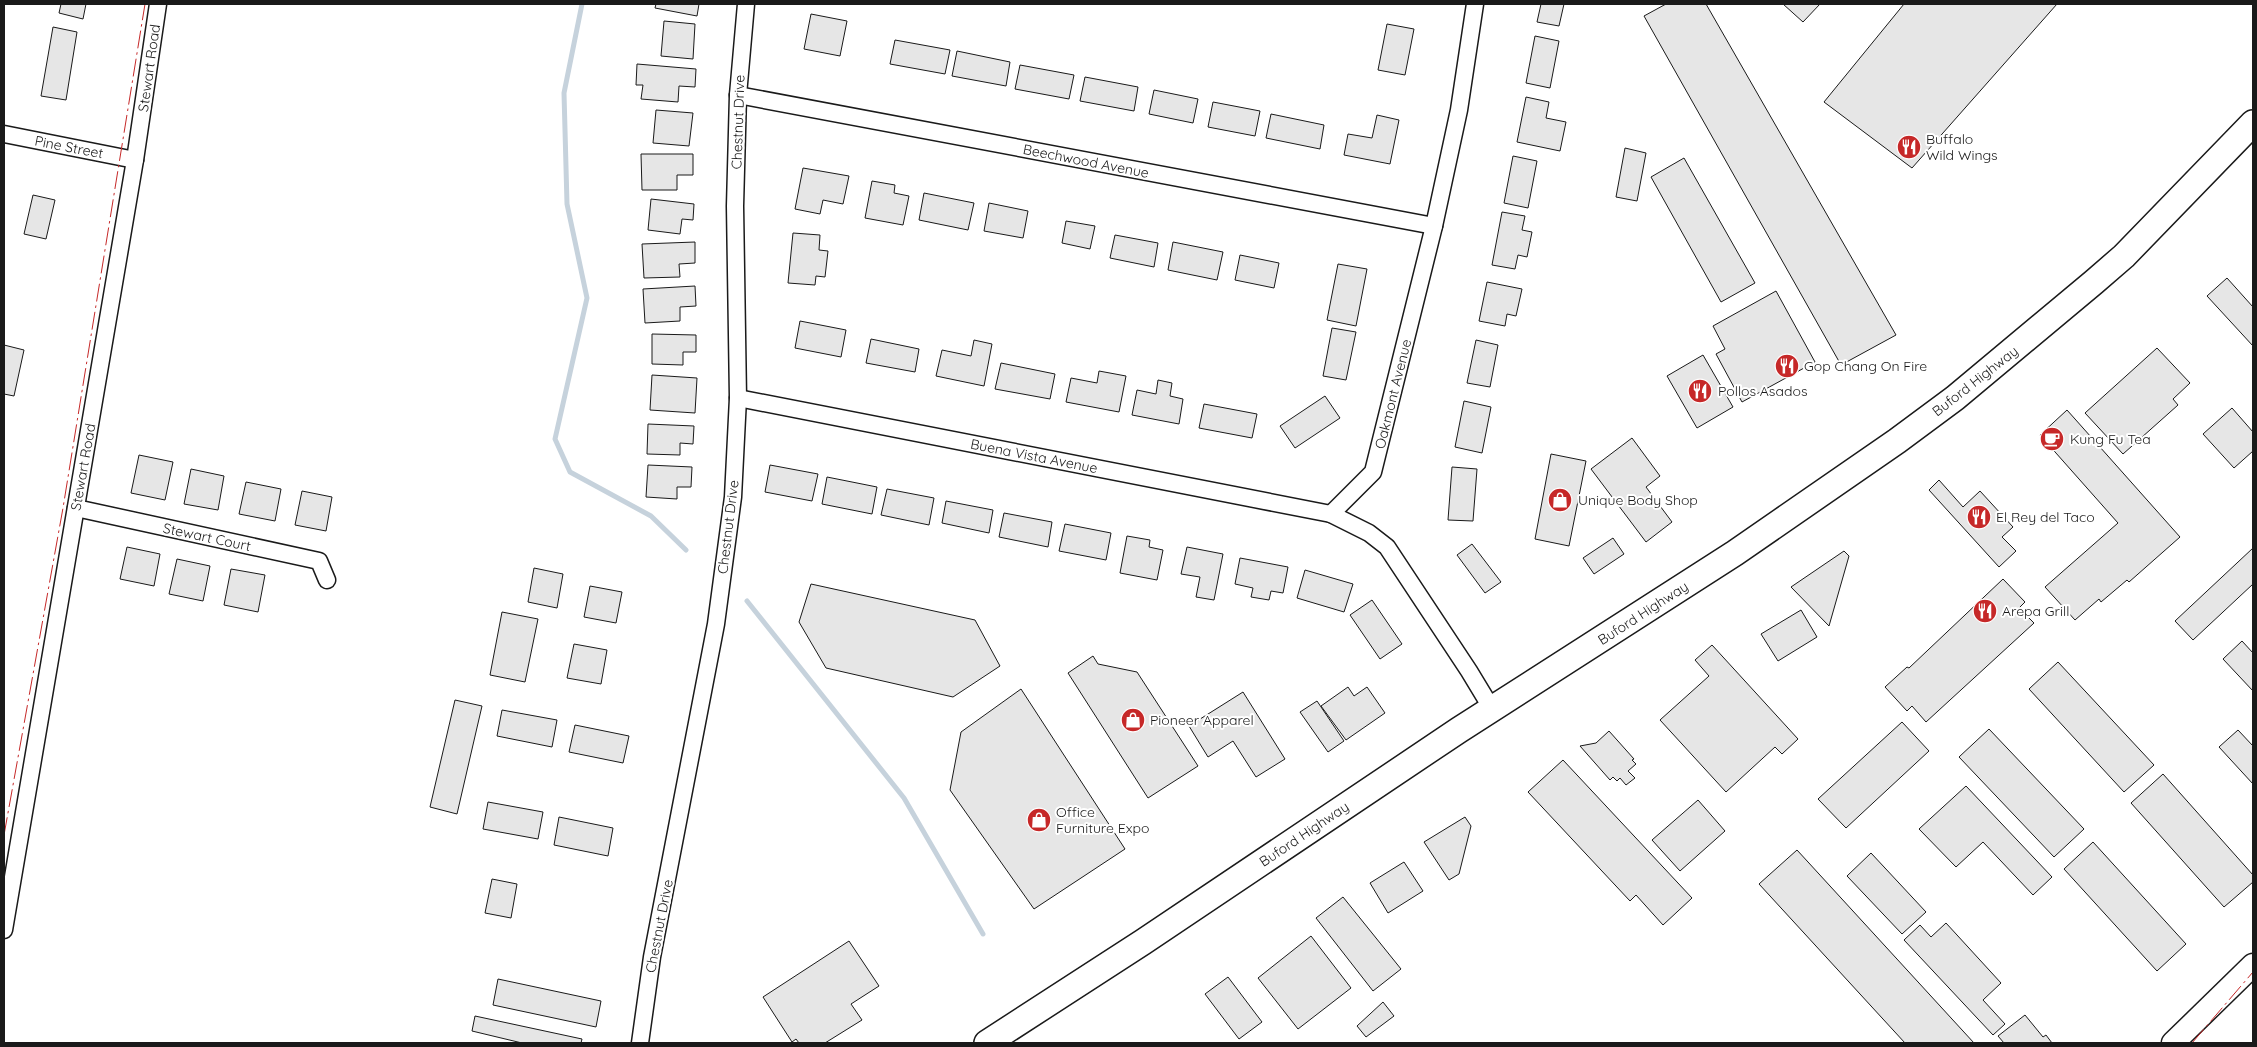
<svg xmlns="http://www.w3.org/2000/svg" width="2257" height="1047" viewBox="0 0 2257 1047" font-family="Quicksand,sans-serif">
<rect width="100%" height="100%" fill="#fff"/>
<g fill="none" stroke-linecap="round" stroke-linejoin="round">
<!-- stream -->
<g stroke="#c6d2dc" stroke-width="5">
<polyline points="582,4 564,93 567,204 587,298 555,439 570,472 651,516 686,550"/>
<polyline points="747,601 904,798 983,934"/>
</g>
</g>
<!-- building -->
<g fill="#e6e6e6" stroke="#1a1a1a">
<polygon points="61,4 86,4 83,19 59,13"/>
<polygon points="656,4 699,4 697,16 655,8"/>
<polygon points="1541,4 1564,4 1559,26 1537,22"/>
<polygon points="1666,4 1706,4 1896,335 1841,365 1644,16"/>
<polygon points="1783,4 1820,4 1803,22"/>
<polygon points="1904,4 2057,4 1912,168 1824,102"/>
<polygon points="811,14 847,21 840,56 804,49"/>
<polygon points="664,21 695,24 693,59 661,56"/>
<polygon points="1387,24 1414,29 1405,75 1378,70"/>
<polygon points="53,27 77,32 66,100 41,96"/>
<polygon points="1535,36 1559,41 1550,88 1526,83"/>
<polygon points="895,40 950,50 945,74 890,64"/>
<polygon points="957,51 1010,62 1006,86 952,76"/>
<polygon points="637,64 696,69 695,87 679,86 678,102 641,99 643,85 636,85"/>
<polygon points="1020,65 1074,75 1069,99 1015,89"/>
<polygon points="1085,77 1138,87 1134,111 1080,101"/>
<polygon points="1154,90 1198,99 1193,123 1149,114"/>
<polygon points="1526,97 1549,102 1546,118 1566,122 1560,151 1517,142"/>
<polygon points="1213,102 1260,111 1255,136 1208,127"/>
<polygon points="656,110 693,113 689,146 653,143"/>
<polygon points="1271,114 1324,125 1320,149 1266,138"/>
<polygon points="1377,115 1399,120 1390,164 1344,155 1348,134 1372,138"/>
<polygon points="1625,148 1646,153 1637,201 1616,197"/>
<polygon points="641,154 693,154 693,175 677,175 677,190 642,190"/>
<polygon points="1513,156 1537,161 1528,208 1504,203"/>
<polygon points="1684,158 1755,283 1721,302 1651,177"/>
<polygon points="803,168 849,176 843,204 823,200 820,214 795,209"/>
<polygon points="872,181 895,185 894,193 909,196 903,225 865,218"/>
<polygon points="924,193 974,203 968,230 919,220"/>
<polygon points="33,195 55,200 46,239 24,234"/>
<polygon points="651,199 694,204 693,220 682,219 680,234 648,230"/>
<polygon points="989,203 1028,211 1023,238 984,231"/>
<polygon points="1502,212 1525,216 1522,230 1532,232 1527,257 1518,255 1515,269 1492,265"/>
<polygon points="1066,221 1095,226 1090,249 1062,243"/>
<polygon points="793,233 820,235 819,250 828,251 825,277 816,276 815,285 788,283"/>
<polygon points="1115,235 1158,243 1154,267 1110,258"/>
<polygon points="695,242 695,263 679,264 680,277 644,278 642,244"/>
<polygon points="1173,242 1223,252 1217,280 1168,270"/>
<polygon points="1240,255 1279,263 1274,288 1235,280"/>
<polygon points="1338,264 1367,269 1356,326 1327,320"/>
<polygon points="2227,278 2253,307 2253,346 2207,296"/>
<polygon points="1487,282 1522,289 1516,316 1507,314 1505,326 1479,321"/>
<polygon points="695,286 696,306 680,307 680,321 645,323 643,289"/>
<polygon points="1776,291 1815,362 1742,402 1716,354 1725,349 1713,326"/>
<polygon points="800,321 846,330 841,357 795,348"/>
<polygon points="1332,328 1356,332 1346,380 1323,376"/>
<polygon points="652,334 696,335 696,352 683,352 683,365 652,364"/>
<polygon points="871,339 919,349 915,372 866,363"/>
<polygon points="974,340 992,344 984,386 936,376 942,350 971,356"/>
<polygon points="1476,340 1498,345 1490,387 1467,383"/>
<polygon points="4,345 24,350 14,396 4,394"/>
<polygon points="2157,348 2190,383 2173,399 2178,405 2123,454 2085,413"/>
<polygon points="1703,355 1733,407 1697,428 1667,376"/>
<polygon points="1001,363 1055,374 1050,399 995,389"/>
<polygon points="1099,371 1126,376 1119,412 1066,402 1071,378 1097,383"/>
<polygon points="652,375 697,378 695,413 650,410"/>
<polygon points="1158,380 1172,383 1170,396 1183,399 1179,424 1132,415 1137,390 1156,394"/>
<polygon points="1325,396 1340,418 1295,448 1280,426"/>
<polygon points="1464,401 1491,407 1482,453 1455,447"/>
<polygon points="1204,404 1257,414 1252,438 1199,428"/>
<polygon points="2232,408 2253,432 2253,451 2234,468 2203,434"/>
<polygon points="2067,410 2180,537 2129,582 2127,580 2101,602 2099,599 2075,620 2045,587 2118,523 2040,435"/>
<polygon points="648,424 694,426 693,444 680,443 680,455 647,454"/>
<polygon points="1632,438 1660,476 1646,487 1672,522 1646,542 1591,469"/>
<polygon points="1551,454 1586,461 1569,546 1535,539"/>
<polygon points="139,455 173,462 165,500 131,493"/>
<polygon points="648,465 692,467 691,487 677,487 677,499 646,497"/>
<polygon points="770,465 818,474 812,501 765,492"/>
<polygon points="1452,467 1477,469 1473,521 1448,520"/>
<polygon points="191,469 224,476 218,510 184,504"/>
<polygon points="827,477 877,487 872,514 822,504"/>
<polygon points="1939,480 1963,507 1980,491 2013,527 2002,537 2016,551 1999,567 1929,490"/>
<polygon points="246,482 281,489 275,521 239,514"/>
<polygon points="887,489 934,498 929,525 881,515"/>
<polygon points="302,491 332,497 326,531 295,525"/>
<polygon points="946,501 993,510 989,533 942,523"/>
<polygon points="1004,513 1052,522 1048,547 999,537"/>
<polygon points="1065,524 1111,533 1106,560 1059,551"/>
<polygon points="1127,536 1150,540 1149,547 1163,550 1157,580 1120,573"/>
<polygon points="1613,538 1624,554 1594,574 1583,558"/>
<polygon points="1472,544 1501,582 1485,593 1457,555"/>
<polygon points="127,547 160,554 154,586 120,579"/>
<polygon points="1187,547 1223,554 1214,600 1196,597 1200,577 1181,574"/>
<polygon points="2253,548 2253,584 2193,640 2175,621"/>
<polygon points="1844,551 1849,556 1829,626 1791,587"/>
<polygon points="1240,558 1288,567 1283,593 1271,591 1269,600 1251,597 1253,588 1235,584"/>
<polygon points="177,559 210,566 203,601 169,594"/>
<polygon points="534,568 563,574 557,608 528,602"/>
<polygon points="231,569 265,575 258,612 224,605"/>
<polygon points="1305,570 1353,584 1344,612 1297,598"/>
<polygon points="2003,579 2025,602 2019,608 2034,623 1926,722 1912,706 1907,711 1885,687 1907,667 1909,668"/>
<polygon points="811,584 975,620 1000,666 953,697 826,668 799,622"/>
<polygon points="590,586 622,592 616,623 584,617"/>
<polygon points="1372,600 1402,644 1380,659 1350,615"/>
<polygon points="1801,610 1817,637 1778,661 1761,634"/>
<polygon points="502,612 538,619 525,682 490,675"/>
<polygon points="2242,641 2253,653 2253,691 2223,659"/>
<polygon points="574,644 607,650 601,684 567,678"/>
<polygon points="1712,645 1798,739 1782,754 1775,747 1726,792 1660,720 1709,676 1695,660"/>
<polygon points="1093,656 1098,664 1137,672 1198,766 1148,798 1068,673"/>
<polygon points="2058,662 2154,765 2124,792 2029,689"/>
<polygon points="1348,687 1354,696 1367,687 1385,713 1346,740 1321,706"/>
<polygon points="1021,689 1125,849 1034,909 950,790 961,732"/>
<polygon points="1243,692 1285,759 1256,777 1233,741 1208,757 1189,726"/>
<polygon points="455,700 482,706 457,814 430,807"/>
<polygon points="1317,701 1344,741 1328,752 1300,712"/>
<polygon points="502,710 557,720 552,747 497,736"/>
<polygon points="1902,722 1929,751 1846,828 1818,799"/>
<polygon points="575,725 629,736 623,763 569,752"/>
<polygon points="1989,729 2084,829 2054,857 1959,757"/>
<polygon points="2238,730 2253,746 2253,784 2219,747"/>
<polygon points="1609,731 1634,759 1632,760 1636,764 1628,771 1635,778 1626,785 1620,778 1617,781 1613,777 1610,780 1580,746 1596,743"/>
<polygon points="1563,760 1692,898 1663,925 1636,895 1630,901 1528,792"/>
<polygon points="2163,774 2253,875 2253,882 2224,907 2131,803"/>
<polygon points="1966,786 2052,877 2033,895 1983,842 1956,867 1919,829"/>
<polygon points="1698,800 1725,831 1680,871 1652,840"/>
<polygon points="488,802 543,812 538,839 483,829"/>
<polygon points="559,817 613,828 608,856 554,845"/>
<polygon points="1465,817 1471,826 1459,874 1449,880 1424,842"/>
<polygon points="2093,842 2186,944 2157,971 2064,869"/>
<polygon points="1797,850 1974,1043 1905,1043 1759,884"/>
<polygon points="1871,853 1926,912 1902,934 1847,876"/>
<polygon points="1404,862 1423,891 1388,913 1370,883"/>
<polygon points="492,879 517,884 511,918 485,913"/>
<polygon points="1343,897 1401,969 1373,991 1316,918"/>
<polygon points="1946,923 2001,983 1983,1000 2005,1024 1993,1035 1904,940 1920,925 1931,937"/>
<polygon points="1311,936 1351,988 1298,1029 1258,978"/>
<polygon points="849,941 879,986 851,1004 862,1020 825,1043 799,1043 796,1039 792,1042 763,997"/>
<polygon points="1228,977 1262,1022 1239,1039 1205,994"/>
<polygon points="498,979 601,1001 596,1027 493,1005"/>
<polygon points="1383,1002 1394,1016 1366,1037 1357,1026"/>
<polygon points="2025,1015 2043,1037 2046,1035 2052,1043 2004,1043 1998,1036"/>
<polygon points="475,1016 582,1039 581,1043 522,1043 472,1031"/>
</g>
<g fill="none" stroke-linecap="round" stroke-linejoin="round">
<!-- street casing -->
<g stroke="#1a1a1a" stroke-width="19">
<g id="street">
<polyline points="738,95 1434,226"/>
<polyline points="4,134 135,160"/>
<polyline points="738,398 1331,514 1369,533 1387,547 1469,671 1492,709"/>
<polyline points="76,508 319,561 327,580"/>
<polyline points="1331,514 1373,472 1434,226 1459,110 1475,4"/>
<polyline points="4,930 135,160 158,4"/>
<polyline points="640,1043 652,957 716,624 733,497 738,398 735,206 738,95 746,4"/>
</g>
</g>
<!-- secondary casing -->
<g stroke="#1a1a1a" stroke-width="25">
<polyline id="secondary" points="2173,1043 2253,965"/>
</g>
<!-- primary casing -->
<g stroke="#1a1a1a" stroke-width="28">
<polyline id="primary" points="987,1043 1143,942 1459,730 1735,553 1897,441 1955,398 2094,282 2124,256 2253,123"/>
</g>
<!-- street -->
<use href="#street" stroke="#fff" stroke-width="16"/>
<!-- secondary -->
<use href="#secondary" stroke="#fff" stroke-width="22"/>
<!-- primary -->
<use href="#primary" stroke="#fff" stroke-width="25"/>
<!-- power -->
<g stroke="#c62828" stroke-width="1" stroke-dasharray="18 4 2.5 4" stroke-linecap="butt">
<polyline points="4,835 63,508 145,4"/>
<polyline points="2192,1043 2253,972"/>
</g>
</g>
<!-- icons -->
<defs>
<g id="restaurant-disc" transform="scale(1.25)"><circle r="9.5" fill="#c62828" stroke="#fff"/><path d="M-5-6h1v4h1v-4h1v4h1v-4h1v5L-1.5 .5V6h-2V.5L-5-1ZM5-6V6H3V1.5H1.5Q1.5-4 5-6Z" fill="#fff"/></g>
<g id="cafe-disc" transform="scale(1.25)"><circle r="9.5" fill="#c62828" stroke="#fff"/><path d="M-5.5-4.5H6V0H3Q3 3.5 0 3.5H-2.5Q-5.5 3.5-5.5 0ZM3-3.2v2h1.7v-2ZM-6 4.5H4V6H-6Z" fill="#fff"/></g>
<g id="shop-disc" transform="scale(1.25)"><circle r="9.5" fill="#c62828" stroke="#fff"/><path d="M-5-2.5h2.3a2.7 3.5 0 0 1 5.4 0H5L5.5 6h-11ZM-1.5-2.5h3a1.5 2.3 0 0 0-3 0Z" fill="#fff"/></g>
</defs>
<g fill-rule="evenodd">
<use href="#restaurant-disc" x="1909" y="147"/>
<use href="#restaurant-disc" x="1787" y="366"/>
<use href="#restaurant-disc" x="1700" y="391"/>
<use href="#cafe-disc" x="2052" y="439"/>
<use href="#shop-disc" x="1560" y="500"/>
<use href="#restaurant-disc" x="1979" y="517"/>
<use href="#restaurant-disc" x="1985" y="611"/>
<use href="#shop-disc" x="1133" y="720"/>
<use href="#shop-disc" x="1039" y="820"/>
</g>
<g text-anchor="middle" stroke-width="4" stroke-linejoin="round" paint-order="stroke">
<!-- street labels -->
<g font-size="14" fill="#1a1a1a" stroke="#fff">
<text transform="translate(149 68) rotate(-82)" y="5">Stewart Road</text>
<text transform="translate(738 122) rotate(-88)" y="5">Chestnut Drive</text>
<text transform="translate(69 147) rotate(11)" y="5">Pine Street</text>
<text transform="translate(1086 161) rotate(11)" y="5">Beechwood Avenue</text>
<text transform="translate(1975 381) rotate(-38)" y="5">Buford Highway</text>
<text transform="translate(1393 394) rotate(-76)" y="5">Oakmont Avenue</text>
<text transform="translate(1034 456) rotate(11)" y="5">Buena Vista Avenue</text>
<text transform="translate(83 467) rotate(-80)" y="5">Stewart Road</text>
<text transform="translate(728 527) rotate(-83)" y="5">Chestnut Drive</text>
<text transform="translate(207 537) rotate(12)" y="5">Stewart Court</text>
<text transform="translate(1643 613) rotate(-33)" y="5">Buford Highway</text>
<text transform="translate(1304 834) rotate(-34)" y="5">Buford Highway</text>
<text transform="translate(659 926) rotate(-79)" y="5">Chestnut Drive</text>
</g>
<!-- poi labels -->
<g font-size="14" fill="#1a1a1a" stroke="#fff" text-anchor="start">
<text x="1926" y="144">Buffalo<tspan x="1926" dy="16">Wild Wings</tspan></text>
<text x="1804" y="371">Gop Chang On Fire</text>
<text x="1718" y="396">Pollos Asados</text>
<text x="2070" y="444">Kung Fu Tea</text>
<text x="1578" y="505">Unique Body Shop</text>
<text x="1996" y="522">El Rey del Taco</text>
<text x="2002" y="616">Arepa Grill</text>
<text x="1150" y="725">Pioneer Apparel</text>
<text x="1056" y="817">Office<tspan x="1056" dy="16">Furniture Expo</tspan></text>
</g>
</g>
<!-- border -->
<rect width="2257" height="1047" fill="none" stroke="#1a1a1a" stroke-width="10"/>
</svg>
